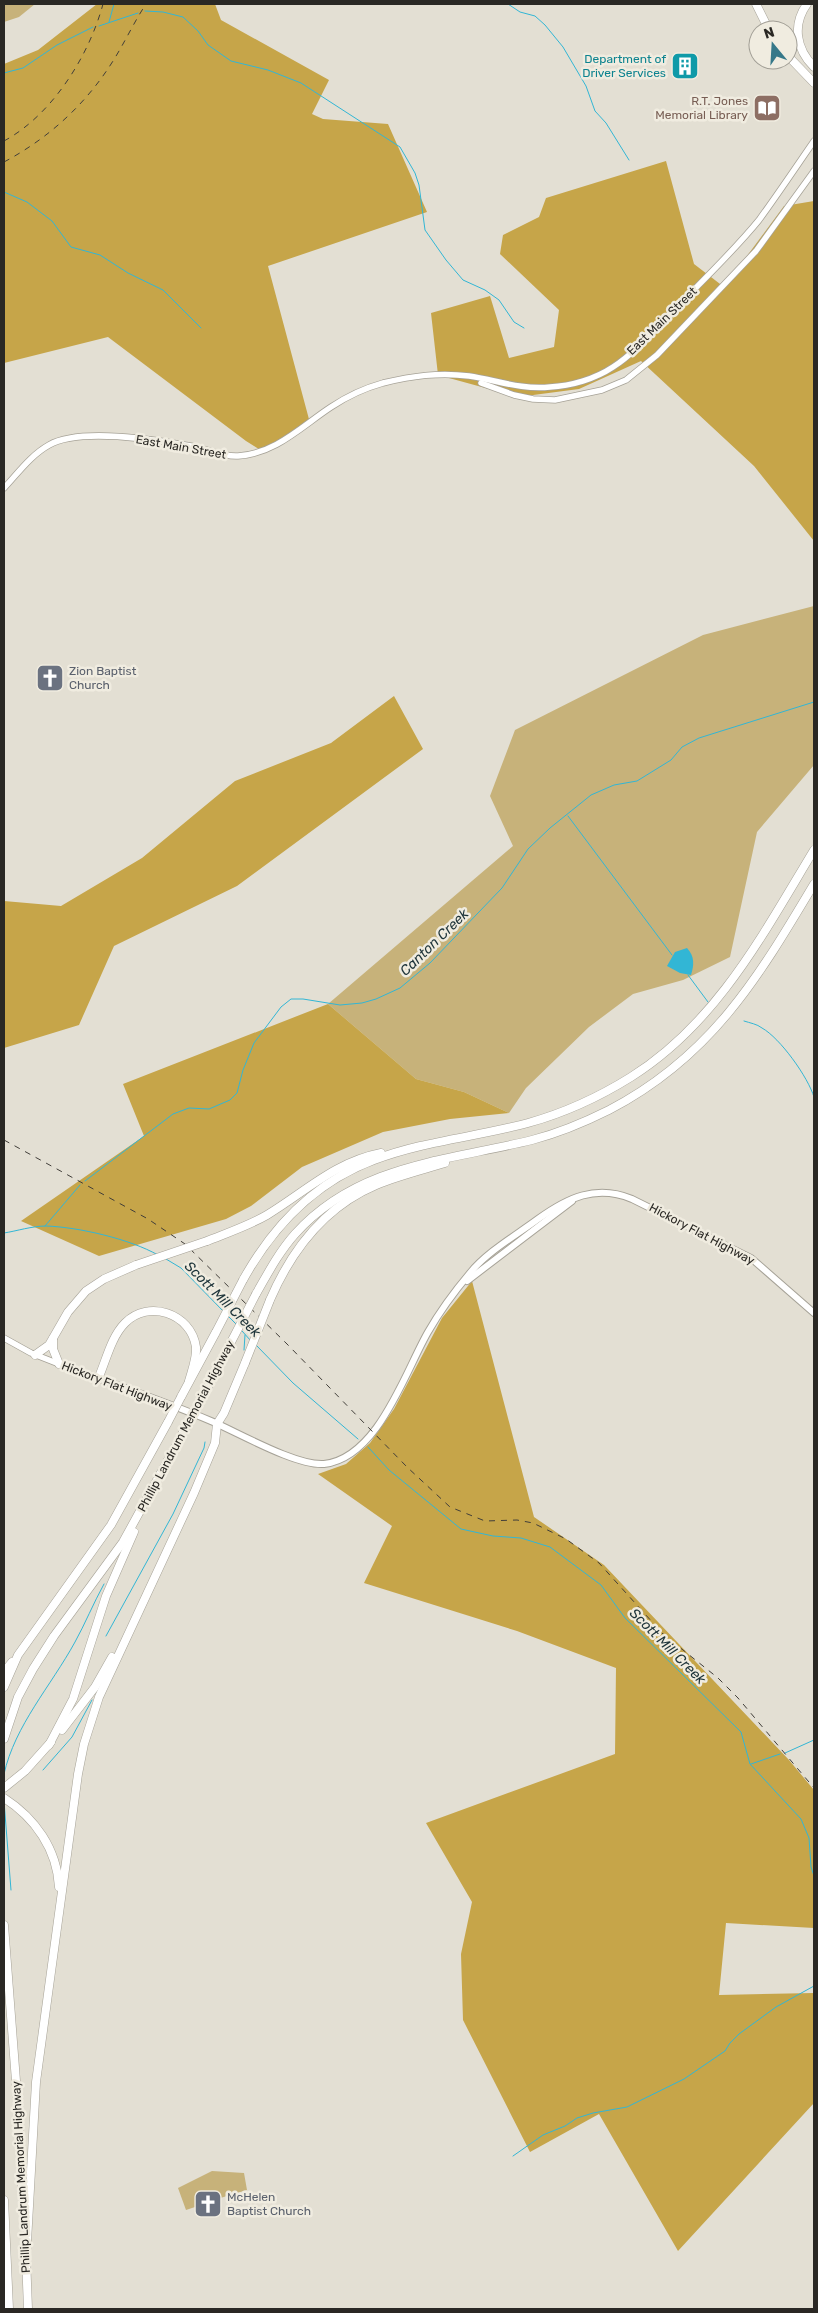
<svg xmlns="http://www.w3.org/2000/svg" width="818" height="2313" viewBox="0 0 818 2313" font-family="Rubik,sans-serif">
<rect width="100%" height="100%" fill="#e3dfd3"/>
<!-- green -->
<g fill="#c7b27a">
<polygon points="4,4 35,4 19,17 4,22"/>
<polygon points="814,606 814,765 757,832 730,957 683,980 633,994 589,1027 526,1088 509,1113 464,1092 416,1079 328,1004 513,846 490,796 515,730 703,635"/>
<polygon points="212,2171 244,2173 247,2190 217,2199 215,2196 199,2199 201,2205 186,2210 178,2188"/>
</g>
<!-- forest -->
<g fill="#c6a549">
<polygon points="97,4 215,4 221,20 329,80 312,114 323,119 388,124 427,212 268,266 310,423 265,453 246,441 108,337 4,363 4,64 38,50"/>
<polygon points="666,161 694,264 724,287 784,206 814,201 814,541 754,466 641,361 579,389 518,397 438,375 431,313 490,296 509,358 554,347 559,310 500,254 503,235 539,217 546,198"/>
<polygon points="394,696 423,749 237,886 114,946 79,1025 4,1048 4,901 61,906 142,858 235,781 331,743"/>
<polygon points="328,1004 416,1079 464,1092 509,1113 450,1119 383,1132 302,1167 251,1206 226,1219 99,1256 21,1221 144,1136 123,1084"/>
<polygon points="472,1281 534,1517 604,1565 789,1760 814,1790 814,1928 726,1923 719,1995 814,1993 814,2103 678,2251 599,2114 530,2152 463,2020 461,1954 472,1902 426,1823 615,1754 616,1668 517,1631 364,1583 392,1526 318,1474 346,1464 370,1443 394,1409 442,1318"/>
</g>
<!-- water -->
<path fill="#32b6d5" d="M 687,948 C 695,957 694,965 691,975 L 680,973 L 667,966 L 675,952 Z"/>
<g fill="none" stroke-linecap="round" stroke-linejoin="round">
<!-- stream -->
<g stroke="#32b6d5" stroke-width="1">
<polyline points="508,4 520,12 535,16 545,25 563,47 586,86 595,111 606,123 629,160"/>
<polyline points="145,11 163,12 183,17 198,31 208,45 231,61 268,70 301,83 400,147 415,173 419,185 425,230 446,260 463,280 485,290 499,300 514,322 524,328"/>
<polyline points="109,22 114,4"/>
<polyline points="99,26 138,13"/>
<polyline points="4,73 23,68 57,45 93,27"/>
<polyline points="4,192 27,202 52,221 71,247 100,255 128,273 163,290 201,328"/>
<polyline points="568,816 672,955"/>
<polyline points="688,975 708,1002"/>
<path d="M 744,1021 C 750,1023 757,1024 762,1028 C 780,1038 808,1077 814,1097"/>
<polyline points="85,1181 173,1114 189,1108 209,1109 230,1100 237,1093 243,1070 254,1043 281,1007 291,999 303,999 340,1005 362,1003 376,999 400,988 430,963 502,888 528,849 550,828 591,795 614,785 637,781 671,760 682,747 699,738 814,702"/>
<polyline points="45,1226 80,1185"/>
<path d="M 4,1233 C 17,1231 32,1226 46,1226 C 78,1227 130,1239 158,1255"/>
<polyline points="166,1259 181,1268 224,1312"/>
<polyline points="228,1316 236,1324"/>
<polyline points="242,1331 251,1341"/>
<polyline points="256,1345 293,1383 358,1439"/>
<polyline points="244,1350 245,1335"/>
<polyline points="368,1447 389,1470 461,1529 493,1536 521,1538 550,1547 601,1585 625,1618 741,1732 750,1764 801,1819 809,1838 811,1867 814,1876"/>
<polyline points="106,1636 173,1514 204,1448 205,1442"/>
<polyline points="785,1753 814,1740"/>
<polyline points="751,1764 780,1754"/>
<polyline points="43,1770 72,1737 92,1700"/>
<path d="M 4,1774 C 15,1725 51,1686 75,1642 C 85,1624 93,1604 104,1584"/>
<polyline points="4,1801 11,1890"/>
<polyline points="513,2156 543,2135 565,2126 577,2118 593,2113 627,2107 684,2079 725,2051 730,2043 739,2034 776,2007 814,1986"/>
</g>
<!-- secondary casing -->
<g stroke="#a6a297" stroke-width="7">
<g id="secondary">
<polyline points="481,383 514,395 533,399 555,400 602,390 626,380 657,355 756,251 814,171"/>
<path d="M 4,488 C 18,473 31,455 49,445 C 80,427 157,440 191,446 C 208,449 222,457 238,456 C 275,454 302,426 331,407 C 346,397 365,388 383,383 C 412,376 439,372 469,376 C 496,380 521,390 550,387 C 571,386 595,379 613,367 C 636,352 654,330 673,311 C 702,281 733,252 759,220 C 778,194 796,167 814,141"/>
<polyline points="4,1338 31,1353 59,1364"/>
</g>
</g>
<!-- primary casing -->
<g stroke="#a6a297" stroke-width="8">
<g id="primary">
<polyline points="467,1281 572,1201"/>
<path d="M 59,1364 C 110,1383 162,1400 211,1421 C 239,1433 296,1466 324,1464 C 378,1458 405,1372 428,1332 C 440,1311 454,1292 470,1273 C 487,1252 515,1236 538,1219 C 567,1198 596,1184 632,1199 L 751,1258 L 814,1313"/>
</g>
</g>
<!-- highway casing -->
<g stroke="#a6a297" stroke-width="9">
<g id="highway">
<polyline points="756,4 769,30"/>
<path d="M 807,4 C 792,25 796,49 814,67"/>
<polyline points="788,56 814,83"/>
<path d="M 207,1241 C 227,1233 248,1226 267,1215 C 305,1192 335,1162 381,1153"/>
<path d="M 243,1280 C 273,1226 315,1182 374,1160 C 423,1141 477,1137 528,1123 C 564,1113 599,1097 631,1077 C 717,1023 763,934 814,850"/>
<path d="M 256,1294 C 268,1273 279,1252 295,1234 C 358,1164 447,1161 532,1140 C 559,1133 585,1122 609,1110 C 711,1057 758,978 814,884"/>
<path d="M 270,1300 C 292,1249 324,1207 376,1185 C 398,1176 422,1170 445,1163"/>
<polyline points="53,1339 53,1349 59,1364"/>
<polyline points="35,1355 49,1345 68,1312 86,1291 104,1279 136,1265"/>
<path d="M 98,1379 C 106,1361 111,1337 125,1323 C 148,1299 191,1313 196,1347 C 197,1358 192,1370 189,1381"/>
<polyline points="181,1397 216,1332"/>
<polyline points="199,1404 229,1346"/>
<polyline points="4,1672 12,1662"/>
<polyline points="4,1687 18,1655 111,1525 168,1422"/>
<polyline points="62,1730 95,1687 112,1657"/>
<polyline points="4,1739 18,1697 33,1669 54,1636 123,1542 185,1429"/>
<polyline points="49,1745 73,1699 106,1596 134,1532"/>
<polyline points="4,1788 25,1771 51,1742"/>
<path d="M 4,1798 C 35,1818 57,1849 59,1887"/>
<polyline points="4,1925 17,2094 24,2218"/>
<polyline points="4,2200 9,2309"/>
<polyline points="26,2257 28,2309"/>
<polyline points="26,2259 36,2082 78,1774 84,1744 99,1697 194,1493 215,1443 217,1424 224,1413 245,1363"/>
</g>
</g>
<!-- secondary -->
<use href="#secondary" stroke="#fff" stroke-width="5.5"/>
<!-- primary -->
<use href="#primary" stroke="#fff" stroke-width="6"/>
<!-- highway -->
<use href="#highway" stroke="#fff" stroke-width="8"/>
<!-- rail -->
<g stroke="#413e39" stroke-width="1" stroke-dasharray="6 6" stroke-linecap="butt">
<path d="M 4,141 C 52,115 89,56 103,4"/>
<path d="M 4,162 C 49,138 86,104 113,61 C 125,42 134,22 146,4"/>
<polyline points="4,1140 148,1219 185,1244 287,1344 407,1467 450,1507 485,1521 517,1520 533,1523 566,1539 599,1563 663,1634 718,1678 738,1698 814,1788"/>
</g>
<!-- highway-bridge casing -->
<g stroke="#a6a297" stroke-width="9" stroke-linecap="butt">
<g id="highway-bridge">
<polyline points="136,1265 207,1241"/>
<polyline points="216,1332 243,1280"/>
<polyline points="229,1346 256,1294"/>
<polyline points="245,1363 270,1300"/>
<polyline points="168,1422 181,1397"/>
<polyline points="185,1429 199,1404"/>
</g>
</g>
<!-- highway-bridge -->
<use href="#highway-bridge" stroke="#fff" stroke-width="8"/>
</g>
<!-- icons -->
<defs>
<g id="building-square" transform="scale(1.4375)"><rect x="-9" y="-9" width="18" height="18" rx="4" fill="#0f9aa8" stroke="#f0ece0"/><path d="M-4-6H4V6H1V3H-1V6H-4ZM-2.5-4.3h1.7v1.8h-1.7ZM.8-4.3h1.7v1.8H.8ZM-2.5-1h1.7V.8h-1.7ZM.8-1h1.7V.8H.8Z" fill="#fff"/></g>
<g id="library-square" transform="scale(1.4375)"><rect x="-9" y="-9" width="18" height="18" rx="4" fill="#8d6e63" stroke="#f0ece0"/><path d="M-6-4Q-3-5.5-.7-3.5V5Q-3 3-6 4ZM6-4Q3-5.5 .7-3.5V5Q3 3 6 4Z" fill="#fff"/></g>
<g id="church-square" transform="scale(1.4375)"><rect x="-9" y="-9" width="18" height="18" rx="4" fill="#6b7280" stroke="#f0ece0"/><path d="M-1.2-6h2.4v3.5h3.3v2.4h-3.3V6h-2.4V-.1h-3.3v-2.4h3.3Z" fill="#fff"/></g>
</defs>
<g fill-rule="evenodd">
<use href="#building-square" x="685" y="66"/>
<use href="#library-square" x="767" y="108"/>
<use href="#church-square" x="50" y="678"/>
<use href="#church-square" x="208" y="2204"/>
</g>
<g text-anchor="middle" stroke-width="5" stroke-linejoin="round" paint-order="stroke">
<!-- culture labels -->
<g font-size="12" fill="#0d838f" stroke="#f0ece0" text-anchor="end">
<text x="666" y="63">Department of<tspan x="666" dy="14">Driver Services</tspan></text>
</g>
<!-- education labels -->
<g font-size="12" fill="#785e54" stroke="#f0ece0" text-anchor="end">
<text x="748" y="105">R.T. Jones<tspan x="748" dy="14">Memorial Library</tspan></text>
</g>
<!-- street labels -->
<g font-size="12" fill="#2a2824" stroke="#f0ece0">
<text transform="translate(662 321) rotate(-44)" y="4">East Main Street</text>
<text transform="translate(181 447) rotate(10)" y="4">East Main Street</text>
<text transform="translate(702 1234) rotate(28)" y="4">Hickory Flat Highway</text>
<text transform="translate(117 1386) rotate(21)" y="4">Hickory Flat Highway</text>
<text transform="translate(186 1426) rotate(-62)" y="4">Phillip Landrum Memorial Highway</text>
<text transform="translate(21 2177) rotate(-93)" y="4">Phillip Landrum Memorial Highway</text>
</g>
<!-- worship labels -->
<g font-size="12" fill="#5b616d" stroke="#f0ece0" text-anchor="start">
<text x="69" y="675">Zion Baptist<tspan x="69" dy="14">Church</tspan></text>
<text x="227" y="2201">McHelen<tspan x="227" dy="14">Baptist Church</tspan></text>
</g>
<!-- water labels -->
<g font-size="14" font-style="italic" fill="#1d3339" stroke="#f0ece0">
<text transform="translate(434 942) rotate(-44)" y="5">Canton Creek</text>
<text transform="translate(223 1299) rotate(45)" y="5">Scott Mill Creek</text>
<text transform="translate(668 1646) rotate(45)" y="5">Scott Mill Creek</text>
</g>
</g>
<!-- border -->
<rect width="818" height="2313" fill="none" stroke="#2a2824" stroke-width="10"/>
<!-- north arrow -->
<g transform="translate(773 45) rotate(342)"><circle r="24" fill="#f0ece0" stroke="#a19e95"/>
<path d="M0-4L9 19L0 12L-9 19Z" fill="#367889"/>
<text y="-8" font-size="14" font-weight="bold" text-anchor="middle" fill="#2a2824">N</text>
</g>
</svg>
